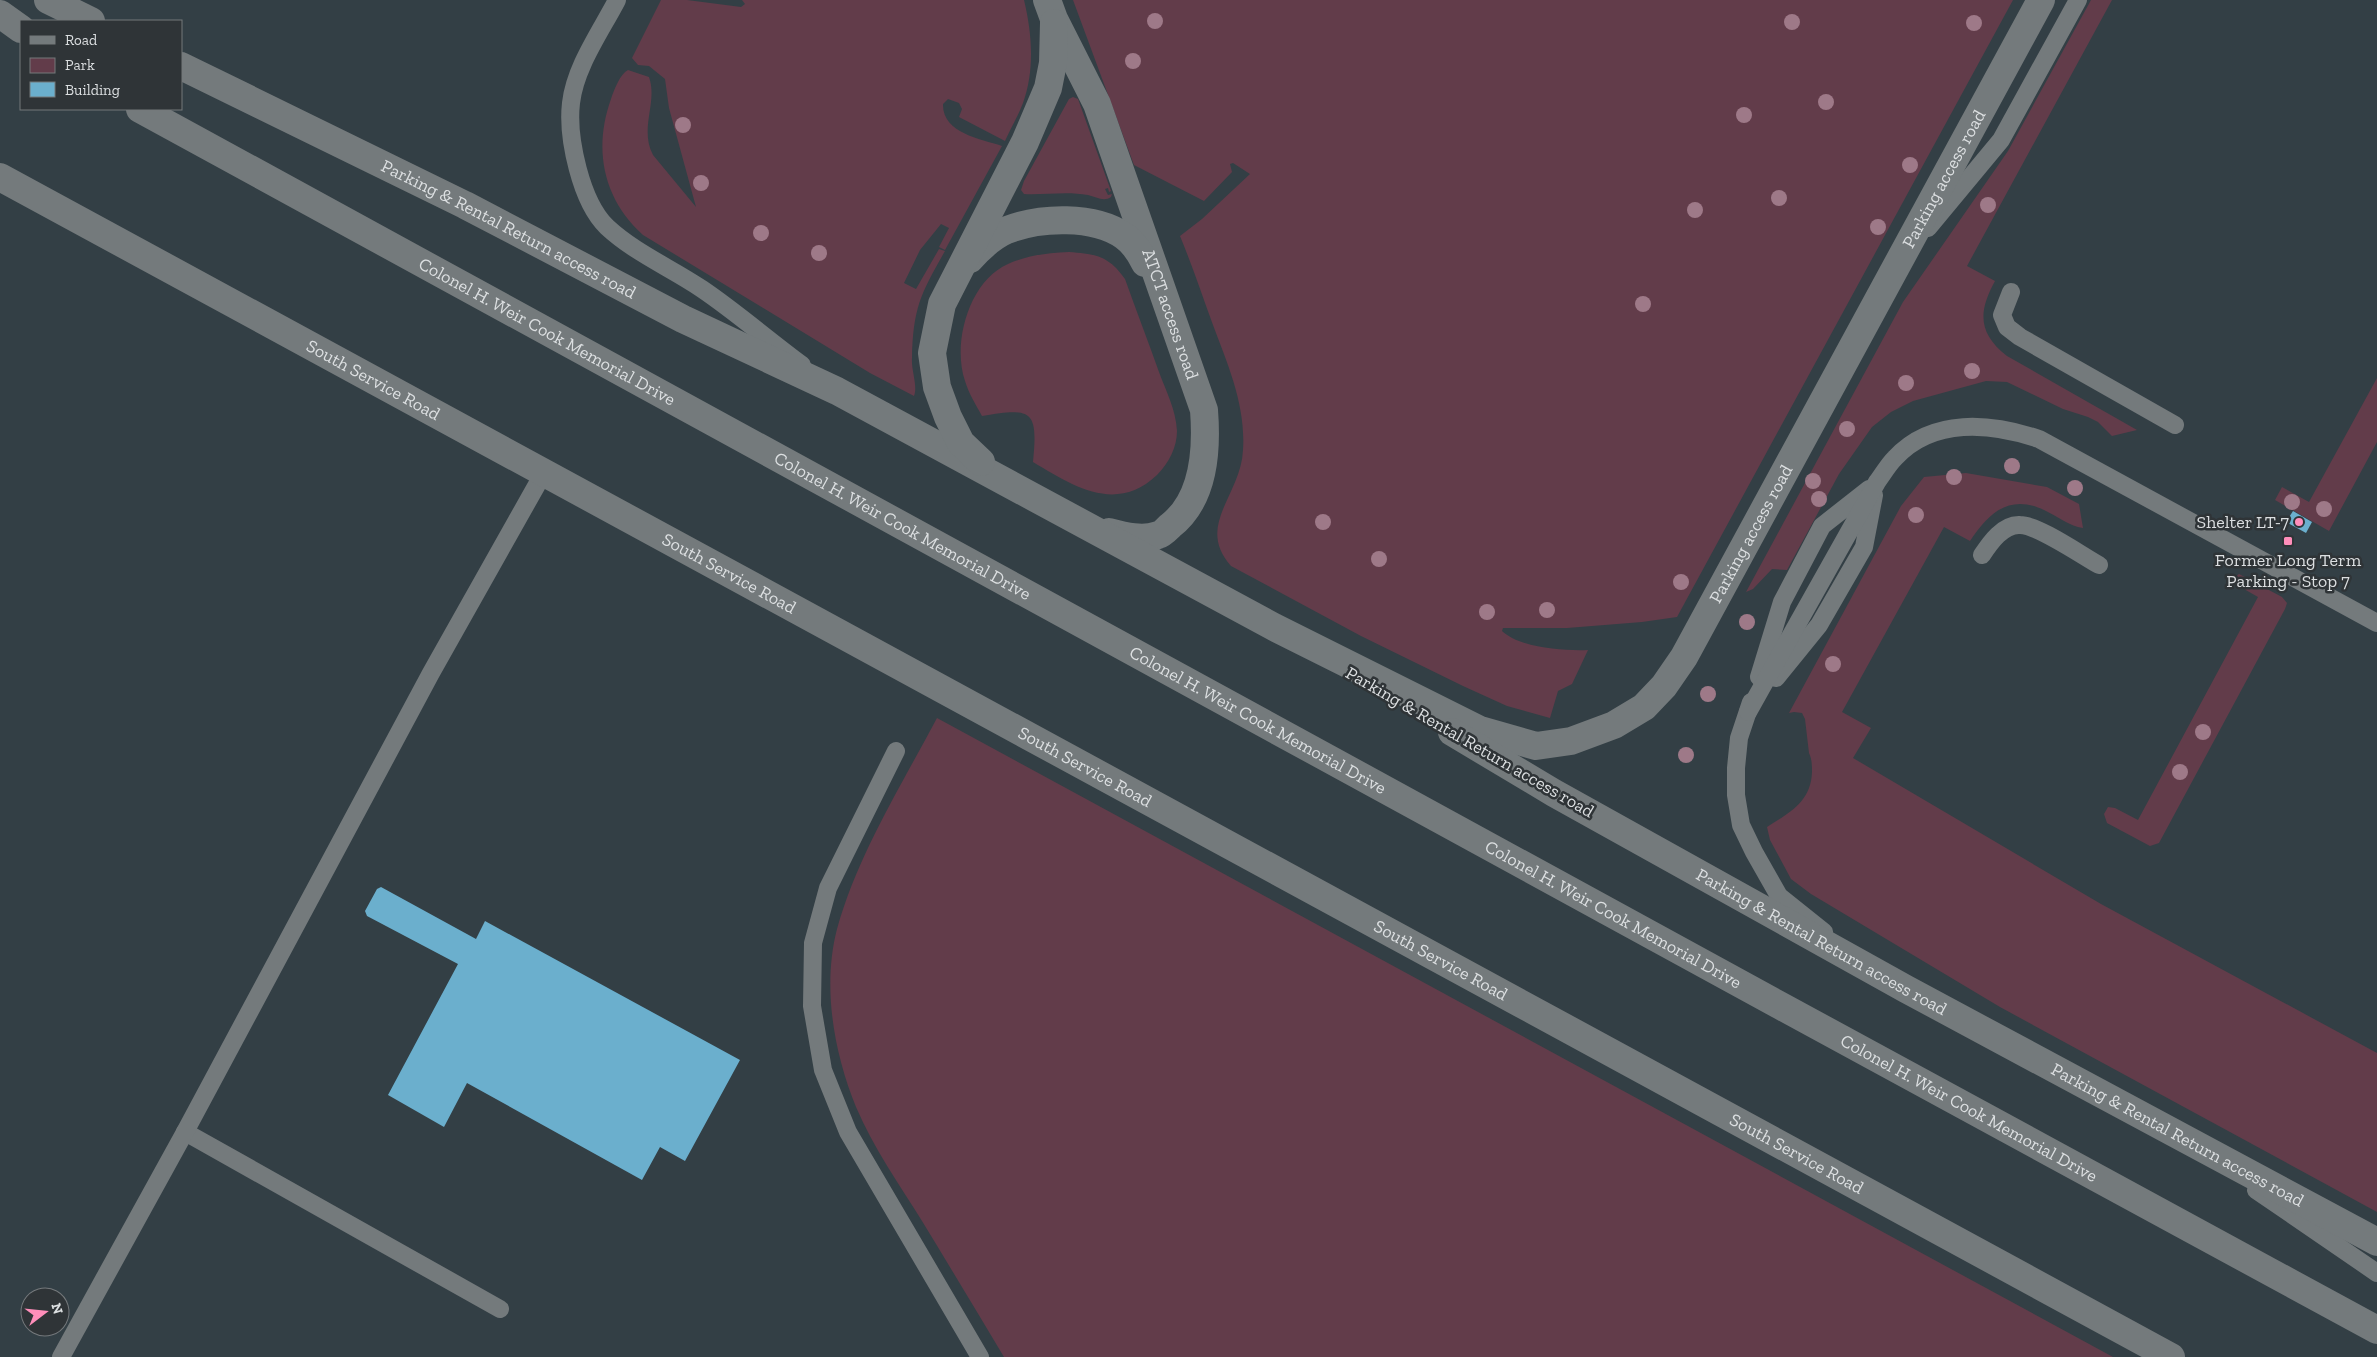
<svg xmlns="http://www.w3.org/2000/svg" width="2377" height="1357" viewBox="0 0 2377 1357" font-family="'Zilla Slab',serif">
<rect width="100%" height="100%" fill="#2f3437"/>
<!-- built -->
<path fill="#333f45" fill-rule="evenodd" d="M 0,0 L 2377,0 L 2377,1357 L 0,1357 ZM 21,21 L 181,21 L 181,109 L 21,109 ZM 30,1297 L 60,1297 L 60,1327 L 30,1327 Z"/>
<!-- green -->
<g fill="#623c4a">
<path d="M 661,0 L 687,0 L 741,7 L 745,4 L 742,0 L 1024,0 C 1032,33 1035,70 1023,103 C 1018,116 1011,128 1005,141 L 959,117 L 962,109 L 959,103 L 948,99 L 943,104 C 942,133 980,139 1002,146 L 945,250 L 939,247 L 949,228 L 941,224 L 920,250 L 904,283 L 916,289 L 939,249 L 945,251 C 921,293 913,308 912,358 C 911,370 918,386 914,396 L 870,373 L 643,235 C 603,199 593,149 611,99 C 614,90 620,74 628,70 L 649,77 C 658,103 639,128 653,155 L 696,207 L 669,108 L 665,79 L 649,66 L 638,65 L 632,58 Z"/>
<path d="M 1073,0 L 2013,0 L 1677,617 L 1642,622 L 1567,628 L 1503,628 L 1502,631 C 1520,648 1564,651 1588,650 L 1572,684 L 1558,691 L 1550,718 L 1507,706 L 1463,686 L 1361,636 L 1231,566 C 1195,525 1241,496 1243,450 C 1246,406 1228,365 1213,325 C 1202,295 1192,265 1180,236 L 1202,219 L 1250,174 L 1233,163 L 1230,164 L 1232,172 L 1204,201 L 1134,165 Z"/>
<path d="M 2091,0 L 2112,0 L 1967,266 L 1995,281 C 1978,312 1978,333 2007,356 L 2137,430 L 2112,436 L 2098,422 L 2088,417 L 2063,409 L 2007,382 L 1986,381 L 1913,401 L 1891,412 L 1872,427 L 1839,474 L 1787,570 L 1772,569 L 1753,589 L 1746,592 L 1903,302 L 2008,151 Z"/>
<path d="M 1073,97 L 1078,99 L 1111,191 L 1109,192 L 1108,188 L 1105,189 L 1108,195 L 1112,194 L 1111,197 C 1104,202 1096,197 1088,195 C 1067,191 1045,195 1024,194 L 1021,190 L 1024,181 L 1069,99 Z"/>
<path d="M 1069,252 C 1096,254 1109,256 1125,279 C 1136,310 1148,341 1159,372 C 1166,391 1176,410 1177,431 C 1177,447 1169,463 1157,475 C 1116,514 1073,486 1033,462 C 1038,411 1033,407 982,416 C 976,405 969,394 965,381 C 952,343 969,281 1008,264 C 1028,255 1048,253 1069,252 Z"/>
<polygon points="2377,378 2377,442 2329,531 2275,500 2282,487 2309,502"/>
<path d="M 1966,473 L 2047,487 L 2079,504 L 2083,528 C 2069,526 2057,516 2044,510 C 2009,493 1988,514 1970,541 L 1944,527 L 1842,712 L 1871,728 L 1853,758 L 2101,904 L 2377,1053 L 2377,1212 L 2000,1007 L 1811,894 L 1791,879 L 1770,840 L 1767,827 C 1789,813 1811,802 1812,772 C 1812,766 1812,759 1809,753 L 1805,719 L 1802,713 L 1794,712 L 1789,713 L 1901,506 L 1924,477 Z"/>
<polygon points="2239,574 2282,597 2287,603 2285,609 2159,843 2150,846 2107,823 2104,814 2108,807 2115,808 2138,820 2258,597 2230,581"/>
<path d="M 937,718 L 2113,1357 L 1004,1357 C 977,1312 950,1267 922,1221 C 899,1184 873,1147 856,1107 C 834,1053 822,987 837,929 C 858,854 901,786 937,718 Z"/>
</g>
<!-- building -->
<g fill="#6bafcd">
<polygon points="2293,511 2312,522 2306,533 2286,522"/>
<polygon points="381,887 476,939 485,921 740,1060 685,1161 660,1147 642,1180 467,1083 444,1127 388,1095 458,964 367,916 365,911 377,889"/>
</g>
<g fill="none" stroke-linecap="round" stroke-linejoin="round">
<!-- lane -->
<g stroke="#747a7c" stroke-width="18">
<path d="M 617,0 C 601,31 575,67 571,103 C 567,138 581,202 607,227 C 635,253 671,268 702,289 C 736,312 768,340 802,365"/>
<polyline points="1928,228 2001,140 2078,0"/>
<polyline points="2011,292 2002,315 2007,327 2020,337 2175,425"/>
<path d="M 1982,555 C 1990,543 2003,524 2020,525 C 2038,525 2081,555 2099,565"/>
<polyline points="1759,677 1782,602 1822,526 1869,489"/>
<polyline points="1776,678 1819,625 1864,547 1874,495"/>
<polyline points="1751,702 1739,738 1736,768 1736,795 1741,825 1754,852 1779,896 1824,932"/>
<path d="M 1748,712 L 1877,482 C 1883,474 1888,465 1895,458 C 1933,417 1991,423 2039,439 L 2377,623"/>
<polyline points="896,751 828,888 813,943 812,1006 823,1070 848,1132 980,1357"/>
<polyline points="185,1132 500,1309"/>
<polyline points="2256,1190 2377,1273"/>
<polyline points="61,1357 185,1132 431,673 543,474"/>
</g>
<!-- street -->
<g stroke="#747a7c" stroke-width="28">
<polyline points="48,0 91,21"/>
<path id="s1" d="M 1047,0 L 1054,19 L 1097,104 L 1204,410 C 1207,449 1205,499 1170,526 C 1167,529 1162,534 1158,535 C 1143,541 1124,536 1109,532"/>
<path id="s2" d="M 181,66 L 465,205 L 683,319 L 837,391 L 1274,627 L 1480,730 L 1536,746 L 1571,741 L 1614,725 L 1644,707 L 1664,686 L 1684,657 L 2041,0"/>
<path id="s3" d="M 0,177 L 2171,1357"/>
<path d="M 970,259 C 980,248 993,236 1007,230 C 1040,217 1094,215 1124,236 C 1133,242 1140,253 1145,263"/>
<polyline points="981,462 961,443 948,417 937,387 932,353 942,304 1025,142 1048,88 1053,63 1054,23"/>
<path id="s4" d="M 1452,732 L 1554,793 L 1906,989 L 2377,1242"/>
</g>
<!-- secondary -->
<g stroke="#747a7c" stroke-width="28">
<polyline points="0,14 21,29"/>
<path id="s5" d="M 140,109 L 1781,1006 L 2377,1330"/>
</g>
</g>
<!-- trees -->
<g fill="#9e7988">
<circle cx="1155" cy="21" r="8"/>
<circle cx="1792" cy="22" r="8"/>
<circle cx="1974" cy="23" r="8"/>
<circle cx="1133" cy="61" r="8"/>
<circle cx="1826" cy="102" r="8"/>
<circle cx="1744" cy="115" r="8"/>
<circle cx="683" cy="125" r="8"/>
<circle cx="1910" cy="165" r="8"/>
<circle cx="701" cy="183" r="8"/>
<circle cx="1779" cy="198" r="8"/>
<circle cx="1988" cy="205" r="8"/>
<circle cx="1695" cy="210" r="8"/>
<circle cx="1878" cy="227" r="8"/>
<circle cx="761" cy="233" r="8"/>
<circle cx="819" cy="253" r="8"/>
<circle cx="1643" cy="304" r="8"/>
<circle cx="1972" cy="371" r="8"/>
<circle cx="1906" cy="383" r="8"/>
<circle cx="1847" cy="429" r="8"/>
<circle cx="2012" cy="466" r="8"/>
<circle cx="1954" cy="477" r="8"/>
<circle cx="1813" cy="481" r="8"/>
<circle cx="2075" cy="488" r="8"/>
<circle cx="1819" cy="499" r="8"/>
<circle cx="2292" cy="502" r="8"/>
<circle cx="2324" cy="509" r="8"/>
<circle cx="1916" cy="515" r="8"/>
<circle cx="1323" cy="522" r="8"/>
<circle cx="1379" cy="559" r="8"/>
<circle cx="1681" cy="582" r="8"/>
<circle cx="1547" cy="610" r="8"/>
<circle cx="1487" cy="612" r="8"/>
<circle cx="1747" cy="622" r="8"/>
<circle cx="1833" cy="664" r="8"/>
<circle cx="1708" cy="694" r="8"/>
<circle cx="2203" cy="732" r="8"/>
<circle cx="1686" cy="755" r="8"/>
<circle cx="2180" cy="772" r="8"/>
</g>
<!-- markers -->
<g fill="#ff8eba" stroke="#2f3437" stroke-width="2">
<circle cx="2299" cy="522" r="5"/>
<rect x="2283" y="536" width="10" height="10" rx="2.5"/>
</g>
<g text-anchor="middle" stroke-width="5" stroke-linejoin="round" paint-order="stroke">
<!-- street labels -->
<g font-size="18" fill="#dcdfe1" stroke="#2f3437">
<text dy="6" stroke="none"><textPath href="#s2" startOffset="2242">Parking access road</textPath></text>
<text dy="6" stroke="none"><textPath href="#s2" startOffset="366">Parking &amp; Rental Return access road</textPath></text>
<text dy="6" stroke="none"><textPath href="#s1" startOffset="338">ATCT access road</textPath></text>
<text dy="6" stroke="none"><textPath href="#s5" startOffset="464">Colonel H. Weir Cook Memorial Drive</textPath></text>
<text dy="6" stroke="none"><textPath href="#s3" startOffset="425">South Service Road</textPath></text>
<text dy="6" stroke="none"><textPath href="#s5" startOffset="869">Colonel H. Weir Cook Memorial Drive</textPath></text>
<text dy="6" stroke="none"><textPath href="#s2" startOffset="1838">Parking access road</textPath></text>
<text dy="6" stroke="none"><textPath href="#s3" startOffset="830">South Service Road</textPath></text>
<text dy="6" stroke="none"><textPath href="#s5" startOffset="1274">Colonel H. Weir Cook Memorial Drive</textPath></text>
<text transform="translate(1470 742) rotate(30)" y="6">Parking &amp; Rental Return access road</text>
<text dy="6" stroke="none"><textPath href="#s3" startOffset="1235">South Service Road</textPath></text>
<text dy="6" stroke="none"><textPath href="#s5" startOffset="1679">Colonel H. Weir Cook Memorial Drive</textPath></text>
<text dy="6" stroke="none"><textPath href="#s4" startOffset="425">Parking &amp; Rental Return access road</textPath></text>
<text dy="6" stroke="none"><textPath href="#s3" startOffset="1640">South Service Road</textPath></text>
<text dy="6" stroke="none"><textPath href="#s5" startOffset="2084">Colonel H. Weir Cook Memorial Drive</textPath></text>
<text dy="6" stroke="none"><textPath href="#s4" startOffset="830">Parking &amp; Rental Return access road</textPath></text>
<text dy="6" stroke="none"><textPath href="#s3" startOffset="2045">South Service Road</textPath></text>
</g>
<!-- poi labels -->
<g font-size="18" fill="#dcdfe1" stroke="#2f3437" text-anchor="end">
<text x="2289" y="528">Shelter LT-7</text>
<text x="2288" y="566" text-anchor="middle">Former Long Term<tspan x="2288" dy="21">Parking - Stop 7</tspan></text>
</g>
</g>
<!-- legend -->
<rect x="20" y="20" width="162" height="90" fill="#2f3437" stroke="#74787b"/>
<rect x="30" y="36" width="25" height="8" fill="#747a7c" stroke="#74787b"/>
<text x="65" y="45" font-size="15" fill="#dcdfe1">Road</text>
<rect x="30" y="58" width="25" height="15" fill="#623c4a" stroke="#74787b"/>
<text x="65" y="70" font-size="15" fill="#dcdfe1">Park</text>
<rect x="30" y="82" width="25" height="15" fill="#6bafcd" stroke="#74787b"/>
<text x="65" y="95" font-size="15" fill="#dcdfe1">Building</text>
<!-- north arrow -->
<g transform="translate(45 1312) rotate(74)"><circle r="24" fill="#2f3437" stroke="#74787b"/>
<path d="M0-4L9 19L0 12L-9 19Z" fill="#ff8eba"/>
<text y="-8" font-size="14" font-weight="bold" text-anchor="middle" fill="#dcdfe1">N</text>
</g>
</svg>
